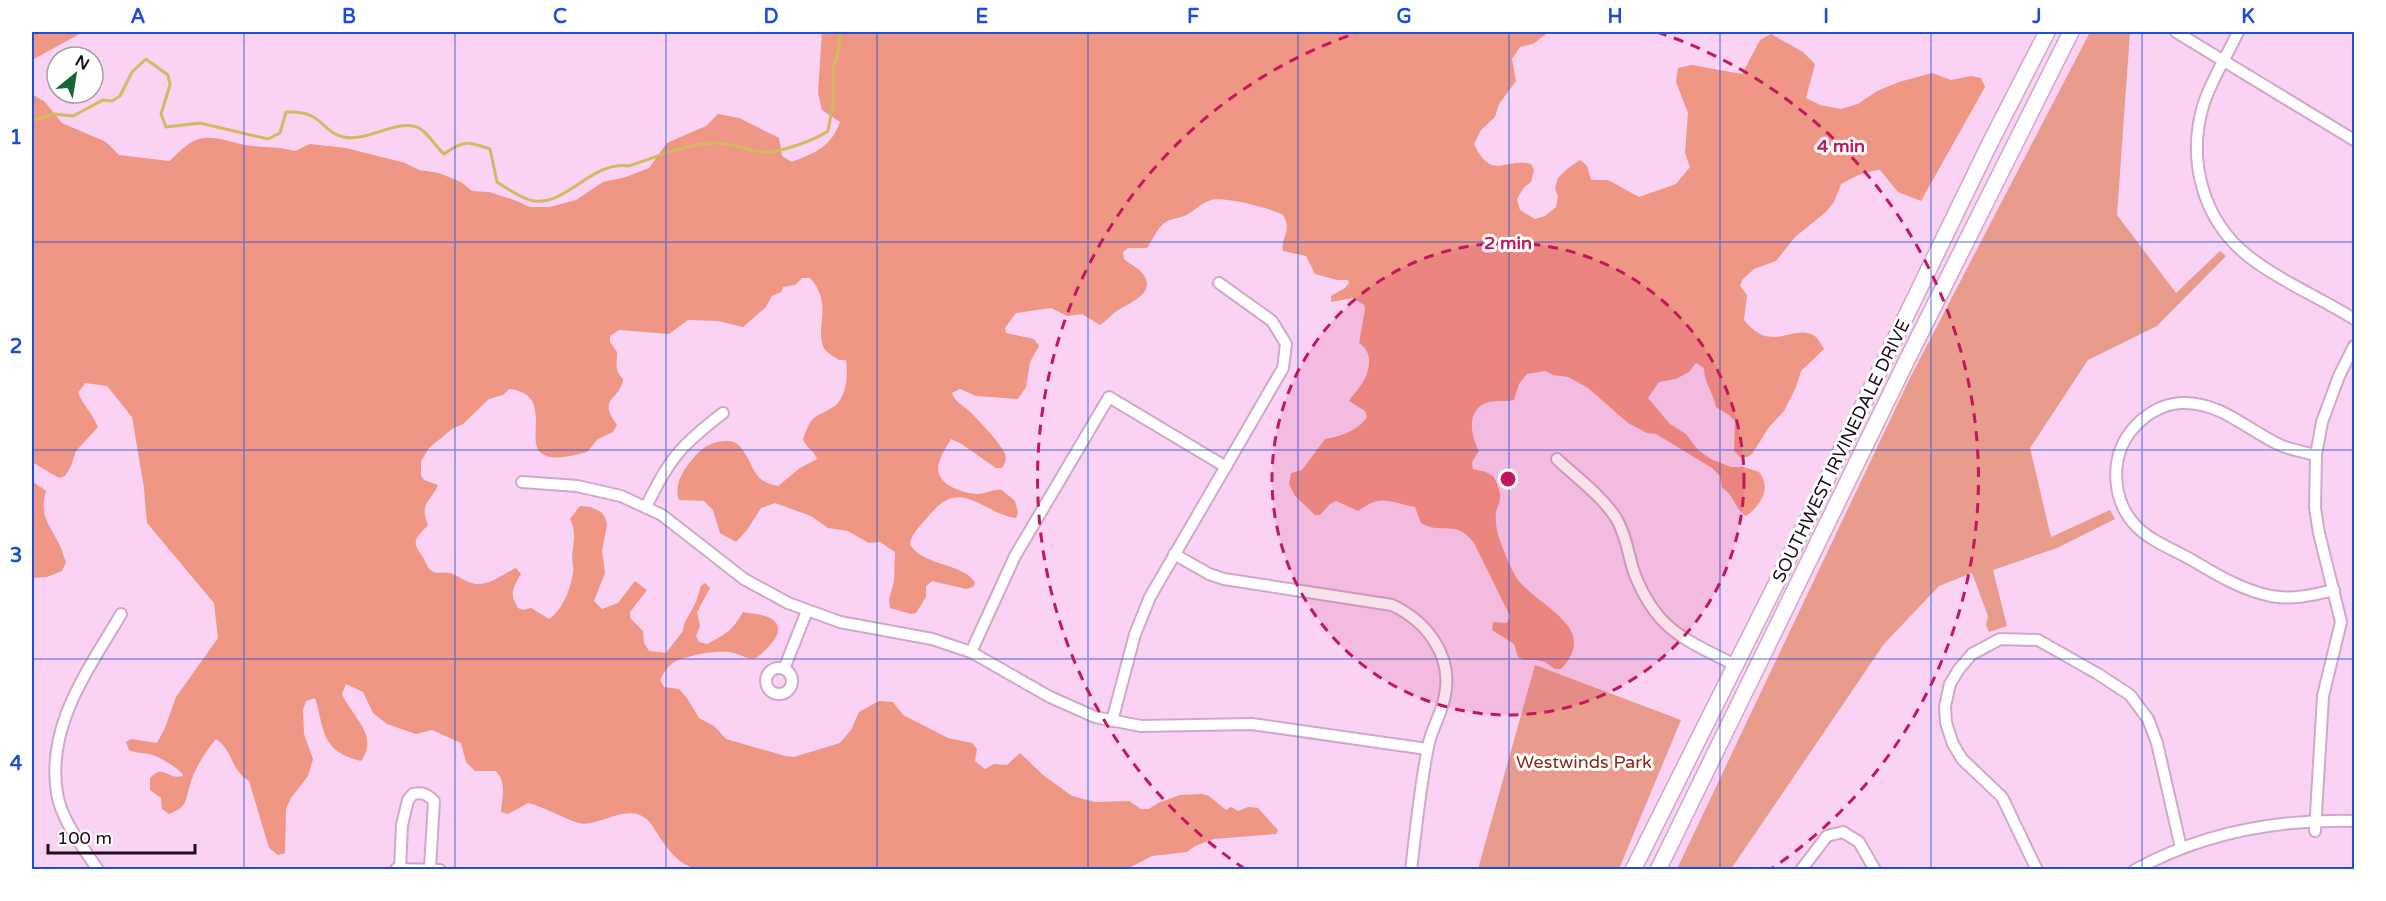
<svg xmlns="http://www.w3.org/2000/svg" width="2386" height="901" viewBox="0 0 2386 901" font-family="'Varela Round',sans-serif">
<rect width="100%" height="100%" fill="#fad2f3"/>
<!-- green -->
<g fill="#ea9c8c">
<polygon points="2090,32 2130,32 2117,215 2176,293 2220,251 2226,256 2157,326 2088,360 2030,448 2051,537 2110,510 2115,519 2057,548 1993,570 2007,626 1989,632 1986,625 1988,616 1972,573 1939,586 1884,644 1731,869 1677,869 1910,378"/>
<polygon points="1535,665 1681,720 1619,869 1478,869"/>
</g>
<!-- forest -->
<g fill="#ef9685">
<polygon points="32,32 83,32 32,60"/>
<path d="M 822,32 L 1549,32 L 1533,44 L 1520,47 L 1512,59 L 1516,81 L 1499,104 L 1495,117 L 1481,130 L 1474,144 C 1492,182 1505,157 1531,164 L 1534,170 L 1531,182 L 1524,187 L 1517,199 L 1520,210 L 1535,219 L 1545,216 L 1556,207 L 1558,196 L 1555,188 L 1558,178 L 1567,169 L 1580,160 L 1587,166 L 1591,180 L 1608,180 L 1639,197 L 1676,184 L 1690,167 L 1685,153 L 1688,113 L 1676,82 L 1678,68 L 1692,65 L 1742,74 L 1760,40 L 1771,34 L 1803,52 L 1815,64 L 1806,98 L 1820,105 L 1841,109 L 1858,104 L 1877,91 L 1899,82 L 1932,73 L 1951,80 L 1971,76 L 1981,78 L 1985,87 L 1921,201 L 1898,192 L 1880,170 C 1865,171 1854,177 1841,184 L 1834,202 L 1826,212 L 1795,237 L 1776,261 L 1754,269 L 1742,280 L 1740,286 L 1747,295 L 1744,320 C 1772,356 1795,321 1816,337 C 1819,340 1822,346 1824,349 L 1801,371 L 1796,387 L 1784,411 L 1769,427 L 1752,454 L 1747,457 L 1740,457 L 1734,451 L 1735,421 L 1729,415 L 1716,407 C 1713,392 1704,383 1704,368 L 1696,363 L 1689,372 L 1676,379 L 1659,382 L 1648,398 L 1670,424 L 1686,434 L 1698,450 L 1711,459 L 1731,467 L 1744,467 L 1759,472 C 1772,488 1761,505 1746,516 C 1735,510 1734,494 1722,488 L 1720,476 L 1712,468 L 1656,434 L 1647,433 L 1628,423 L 1588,388 L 1568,377 L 1553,375 L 1545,371 L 1527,374 L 1519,384 L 1514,400 C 1506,402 1497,400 1489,402 C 1466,408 1470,435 1479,451 L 1472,462 L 1473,469 L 1486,472 L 1494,477 C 1497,483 1501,492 1500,499 C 1500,503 1497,507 1496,512 C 1495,523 1497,534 1501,543 C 1505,554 1510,567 1516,577 C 1535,606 1602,626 1561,669 L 1555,669 L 1545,662 L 1537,660 L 1524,660 L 1518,657 L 1514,644 L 1492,630 L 1493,622 L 1507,623 L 1510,616 L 1474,543 C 1455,518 1443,536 1421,523 L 1415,507 C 1390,503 1383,493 1358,511 L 1336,501 L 1330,504 L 1320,515 L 1315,515 L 1295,496 L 1289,484 L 1291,473 L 1302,470 L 1325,439 C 1339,437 1359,430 1367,417 L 1365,411 L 1349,401 C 1352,395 1355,394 1358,389 C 1369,376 1376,354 1359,343 L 1365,309 L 1364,305 L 1353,298 L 1331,302 L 1331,296 L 1345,288 L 1349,283 L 1348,280 L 1337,280 L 1315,274 L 1306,256 L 1283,251 C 1280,238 1293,231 1283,215 C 1271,208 1223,196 1211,200 C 1200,203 1194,212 1184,216 C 1177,219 1167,219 1162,225 C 1156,231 1152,241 1147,248 L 1128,248 L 1123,252 L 1124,259 C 1131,265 1141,269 1145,277 C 1155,295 1124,305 1114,313 C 1109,317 1106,321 1100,325 L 1082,314 L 1067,316 L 1051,308 L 1016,313 L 1005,328 L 1006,333 L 1034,339 L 1039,346 L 1030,362 L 1026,387 L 1018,399 L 976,396 L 960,389 L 952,393 C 955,402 961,404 968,410 C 976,417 1002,445 1005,454 C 1007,460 1005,463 1002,468 L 996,468 L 960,443 L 951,439 C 946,447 938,460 938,469 C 938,486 966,494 979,494 C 987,493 994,489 1002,490 L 1015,501 L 1018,513 L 1016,518 C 980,513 961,474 927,518 C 920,526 910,535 910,545 C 926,567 964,563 975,583 L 973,587 L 966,589 L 932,581 L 926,586 L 926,597 L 916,613 L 911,614 L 890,608 L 889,600 L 894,581 L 895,552 L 880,542 L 869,543 L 848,531 L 828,528 L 811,516 L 775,503 L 761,508 L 747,530 L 736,542 L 720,533 L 713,510 L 704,501 L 679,500 C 675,490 679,478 685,469 C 696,454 705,442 725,441 C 732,441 737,442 741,448 C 755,465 751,481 778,486 L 800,468 L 817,459 C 814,450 805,447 803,439 C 805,433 808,426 811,421 C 818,413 828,412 836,405 C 847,395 848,374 846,360 L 839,360 C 834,357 827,353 824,348 C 814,328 834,304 810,278 L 802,278 L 795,285 L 783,287 L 781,292 L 772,296 L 765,308 L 743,327 L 718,321 L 688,320 L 669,334 L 619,330 L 610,336 L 610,342 L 617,352 C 617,364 614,370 623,379 C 621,400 596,397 617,425 L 613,432 L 598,439 L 587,452 C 575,455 552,462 541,453 C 525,441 554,393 509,389 L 503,395 L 489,399 L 463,424 L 452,429 L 429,448 L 421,461 L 421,476 L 424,480 L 438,485 C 430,503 419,503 428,525 C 414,540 411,541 424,559 C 426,563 428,569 432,571 C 438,575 444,571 450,573 C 460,576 466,583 476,584 C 491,585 503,574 516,568 L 521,574 C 513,587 509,594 518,608 L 523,610 L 531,608 L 549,619 C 563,610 571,588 573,572 C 574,567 572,562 572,557 C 573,544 577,532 570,519 L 580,506 L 591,507 L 601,512 L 605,517 L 607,525 L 602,551 L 605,573 L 594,601 L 602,609 L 618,603 L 635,581 L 647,590 L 630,612 L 630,618 L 643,631 L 644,643 L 649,651 L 666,653 L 683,631 L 684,624 L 696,602 L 701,586 L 705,583 L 710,588 L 697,612 L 700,626 L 696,636 L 699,642 L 707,644 C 728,633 732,631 743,612 C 752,614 764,614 772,619 C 789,631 766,650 756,658 C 747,660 742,655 734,653 C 719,649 688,655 674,662 C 668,666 663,674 660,680 L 664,687 L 679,689 L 687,698 L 699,718 L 714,726 L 726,739 L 785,756 L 794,757 L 840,743 L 851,730 L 859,712 L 879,701 L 893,702 L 903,715 L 948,738 L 972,743 L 977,749 L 975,761 L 985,769 L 994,764 L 1007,765 L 1020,753 L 1043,775 L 1072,796 L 1095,802 L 1129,801 L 1141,809 L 1149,809 L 1158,803 L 1180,795 L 1202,794 L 1209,796 L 1226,810 L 1231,807 L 1238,811 L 1248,807 L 1258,808 L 1278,830 L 1276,834 L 1214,839 L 1195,846 L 1187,852 L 1152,856 L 1127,869 L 696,869 C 677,863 668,850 657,833 C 652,826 651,821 642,816 C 622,806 596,828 579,823 C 562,818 547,808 528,803 L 508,814 L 501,812 C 502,796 507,784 496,771 L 475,771 L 466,762 L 461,743 L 432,730 L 416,734 L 387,724 L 373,713 L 363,692 L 346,684 L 342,694 C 351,716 380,735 361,761 C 320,751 325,730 315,698 L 306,701 L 303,710 L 304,734 L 313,759 L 308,776 L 291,798 L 286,809 L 285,853 L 278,855 L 269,848 L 249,781 C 231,771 233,750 216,739 C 206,751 194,769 190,785 C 185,800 188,807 169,814 L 162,809 L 161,798 L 150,790 L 150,778 C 165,763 166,780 183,776 L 182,773 C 174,766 163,759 153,755 C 144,752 137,754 129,750 L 126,742 L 131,739 L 157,743 L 165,728 L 176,697 L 218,638 L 214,603 L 147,523 L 144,488 L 132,417 L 107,386 L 85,383 L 78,393 C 83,405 93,414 98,427 L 76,451 L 71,466 L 65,476 L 59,478 L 32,462 L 32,94 L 45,102 L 62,123 L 106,142 L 119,155 L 169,161 C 178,154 187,142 199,139 C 214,135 230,142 245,145 C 262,148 278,146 295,151 L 310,144 L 346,148 L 405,163 L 419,170 L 439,173 L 461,182 L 472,191 L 489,192 L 514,200 L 530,207 L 550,207 L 576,200 L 603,182 L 626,177 L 649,168 L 667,143 L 706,126 L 718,114 L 739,118 L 779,138 L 782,156 L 792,162 C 815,153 831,147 840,122 L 822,110 L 818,93 Z"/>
<path d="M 32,481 L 46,491 C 39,517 49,523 59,544 C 62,549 63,556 66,562 L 62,571 L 47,577 L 32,578 Z"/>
</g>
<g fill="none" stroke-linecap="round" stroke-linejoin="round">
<!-- stream -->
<path stroke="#d4b862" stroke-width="3" d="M 32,121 L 54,114 L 73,116 L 103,100 L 112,101 L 120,96 L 132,72 L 146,59 L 168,75 L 170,85 L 161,114 L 166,127 L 200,123 L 268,139 L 280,133 L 286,112 C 324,110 320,132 344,137 C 367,143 402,115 422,130 C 429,135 436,147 444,154 C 464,140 468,141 490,149 L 497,182 C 506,188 524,200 534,201 C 567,205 592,161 628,166 C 656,158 683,144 713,143 C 731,142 753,153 768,152 C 784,151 815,140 828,131 L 833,104 L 833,69 L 839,48 L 840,32"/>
<!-- street casing -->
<g stroke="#d0a9c9" stroke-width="14">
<g id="street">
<polyline points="2176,32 2354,140"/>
<path d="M 2238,32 C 2227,56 2211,80 2203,106 C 2187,161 2203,220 2248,256 C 2280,281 2319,297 2354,319"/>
<path d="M 2316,455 C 2304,452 2291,450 2280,445 C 2247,430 2220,401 2181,403 C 2161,404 2143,416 2131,431 C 2109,459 2112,502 2137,527 C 2152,542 2175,550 2192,560 C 2217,575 2242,590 2271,596 C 2293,600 2313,595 2334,590"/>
<path d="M 1557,459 C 1577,478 1601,495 1616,518 C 1627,536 1628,556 1635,575 C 1658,632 1685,639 1735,665"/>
<polyline points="522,482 577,486 621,496 662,515 744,579 788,603 840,622 932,639 971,652 1050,697 1095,717 1141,726 1252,724 1427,749"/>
<path d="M 646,507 C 669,459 681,445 723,413"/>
<path d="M 1174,554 L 1209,574 L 1224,579 L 1392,605 C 1426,621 1453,655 1445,695 C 1442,714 1431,729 1428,747 C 1420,787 1416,829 1411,870"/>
<polyline points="971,652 1015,556 1109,397 1226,467"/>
<circle cx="779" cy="681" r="13"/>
<polyline points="784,669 807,611"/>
<polyline points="1112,721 1135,634 1150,597 1283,368 1286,344 1272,321 1219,283"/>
<polyline points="2315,831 2323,696 2341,622 2319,533 2315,508 2316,455 2322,422 2339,376 2354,346"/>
<polyline points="396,869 440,870"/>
<path d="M 400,869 L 402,825 L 408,800 L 413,794 C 422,792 427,794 434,801 L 430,868"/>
<path d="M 98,870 C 83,847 61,820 57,793 C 46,725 89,669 121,614"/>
<polyline points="1801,870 1827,836 1843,832 1859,842 1875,870"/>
<polyline points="2037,870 2002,797 1962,759 1953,744 1946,723 1945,706 1950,684 1959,669 1972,654 2000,639 2038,640 2098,674 2130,695 2148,719 2157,743 2181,848"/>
<path d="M 2135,870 C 2202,833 2279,819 2354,821"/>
</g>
</g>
<!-- secondary casing -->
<g stroke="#d0a9c9" stroke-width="18">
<g id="secondary">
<polyline points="1633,870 1779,578 1990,143 2047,32"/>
<polyline points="1658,870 1906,362 2071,32"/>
</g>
</g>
<!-- street -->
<use href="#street" stroke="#fff" stroke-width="10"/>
<!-- secondary -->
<use href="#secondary" stroke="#fff" stroke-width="15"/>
</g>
<!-- grid -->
<path fill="none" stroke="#1d4ed8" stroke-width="1.5" stroke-opacity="0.55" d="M 244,32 L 244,870M 455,32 L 455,870M 666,32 L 666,870M 877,32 L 877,870M 1088,32 L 1088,870M 1298,32 L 1298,870M 1509,32 L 1509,870M 1720,32 L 1720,870M 1931,32 L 1931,870M 2142,32 L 2142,870M 32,242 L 2354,242M 32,450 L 2354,450M 32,659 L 2354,659"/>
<!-- distance rings -->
<circle cx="1508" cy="479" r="236" fill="#c2185b" fill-opacity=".12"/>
<g fill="none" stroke="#c2185b" stroke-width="3" stroke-dasharray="10 8">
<circle cx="1508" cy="479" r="236"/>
<path d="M1245 869A471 471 0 0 1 1359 32M1657 32A471 471 0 0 1 1771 869"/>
</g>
<g text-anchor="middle" stroke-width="6" stroke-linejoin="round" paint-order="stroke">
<!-- street labels -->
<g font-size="18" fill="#1b0e19" stroke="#fff">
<text transform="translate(1841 451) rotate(-64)" y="6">SOUTHWEST IRVINEDALE DRIVE</text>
</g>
<!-- park labels -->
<g font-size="18" fill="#8c2515" stroke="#fff">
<text x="1584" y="768">Westwinds Park</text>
</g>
</g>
<circle cx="1508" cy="479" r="9" fill="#c2185b" stroke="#fff" stroke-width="3"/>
<g font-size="18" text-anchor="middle" font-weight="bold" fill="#c2185b" stroke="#fff" stroke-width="6" stroke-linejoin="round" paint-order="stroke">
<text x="1841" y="152">4 min</text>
<text x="1508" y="249">2 min</text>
</g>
<!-- border -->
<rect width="2386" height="901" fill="none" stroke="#ffffff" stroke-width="66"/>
<!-- north arrow -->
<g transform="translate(75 75) rotate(30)"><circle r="28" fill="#ffffff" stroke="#a49fa3" stroke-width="1.5"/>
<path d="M0-4.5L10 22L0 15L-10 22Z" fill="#176636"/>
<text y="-9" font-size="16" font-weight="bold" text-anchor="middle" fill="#1b0e19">N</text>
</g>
<!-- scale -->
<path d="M48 844v9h147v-9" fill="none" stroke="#1b0e19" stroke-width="3"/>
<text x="57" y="844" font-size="18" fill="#1b0e19" stroke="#ffffff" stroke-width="4.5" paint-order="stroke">100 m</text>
<rect x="33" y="33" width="2320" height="835" fill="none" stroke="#1d4ed8" stroke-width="2"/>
<g font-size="20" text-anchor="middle" font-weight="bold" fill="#1d4ed8">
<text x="138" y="23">A</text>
<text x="349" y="23">B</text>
<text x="560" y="23">C</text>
<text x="771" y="23">D</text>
<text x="982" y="23">E</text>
<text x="1193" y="23">F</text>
<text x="1404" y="23">G</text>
<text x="1615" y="23">H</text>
<text x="1826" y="23">I</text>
<text x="2037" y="23">J</text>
<text x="2248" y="23">K</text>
<text x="16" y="144">1</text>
<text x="16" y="353">2</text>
<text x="16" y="562">3</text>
<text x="16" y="770">4</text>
</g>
</svg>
